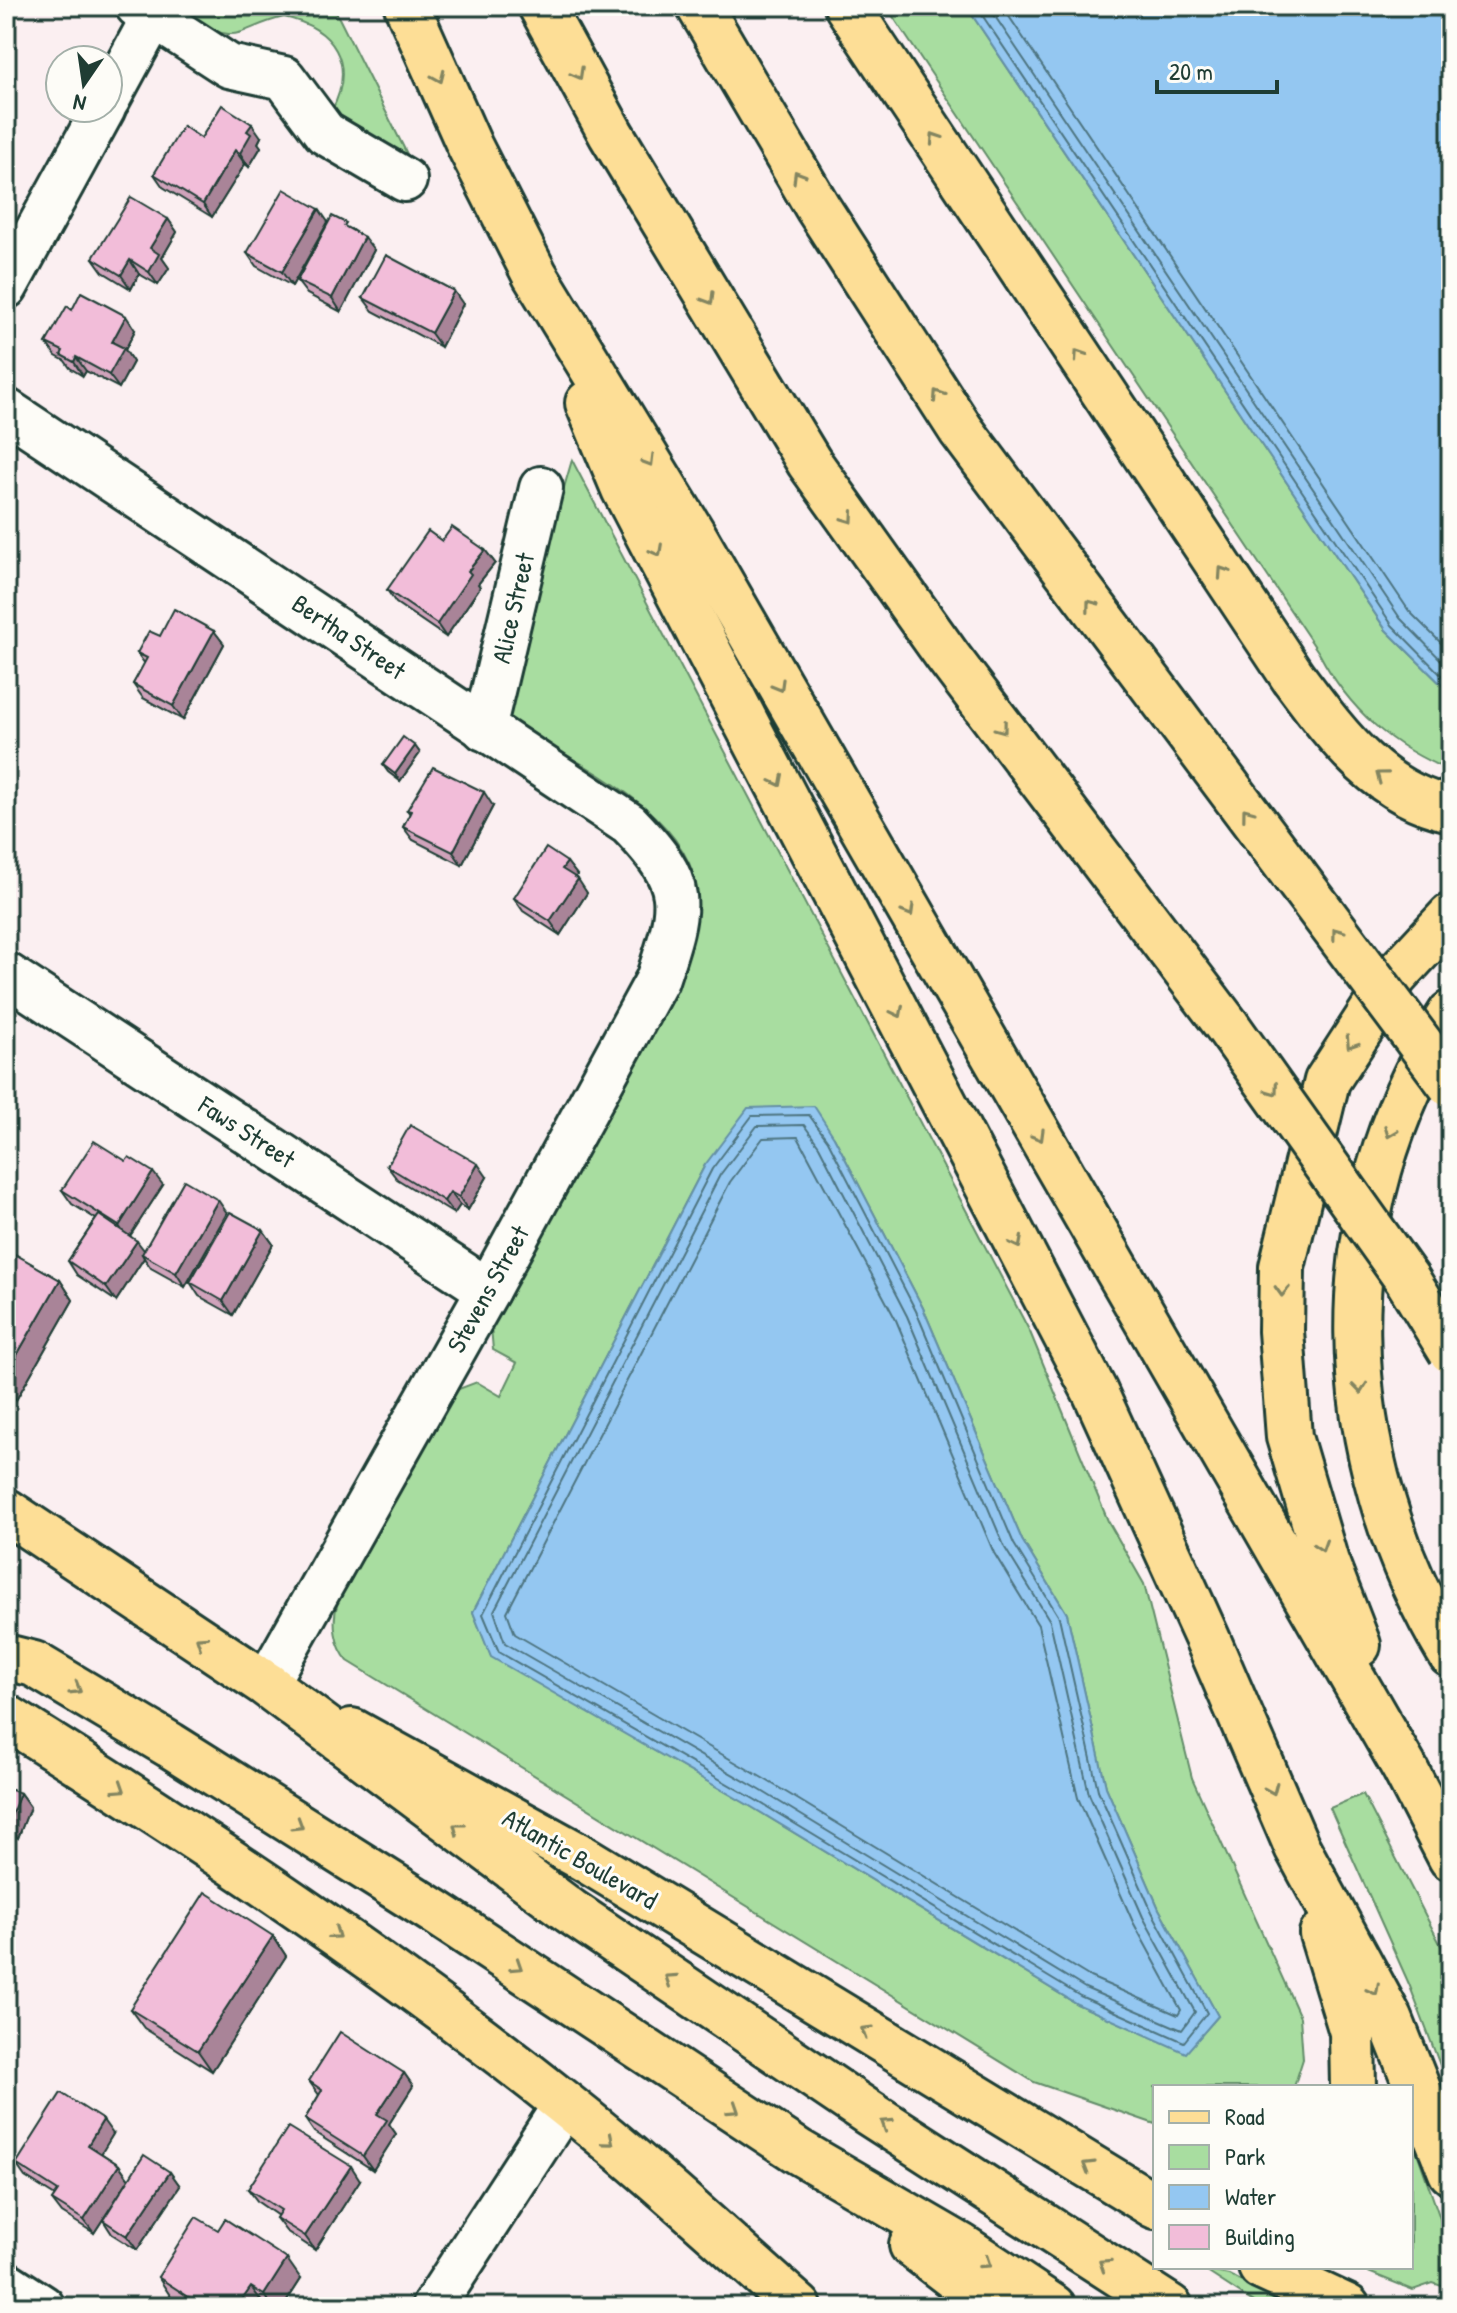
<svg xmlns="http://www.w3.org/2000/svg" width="1457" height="2313" viewBox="0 0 1457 2313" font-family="'Patrick Hand',sans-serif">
<rect width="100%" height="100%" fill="#fbeff1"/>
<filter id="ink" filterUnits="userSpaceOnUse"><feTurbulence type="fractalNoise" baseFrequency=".0125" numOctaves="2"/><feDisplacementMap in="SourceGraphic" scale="16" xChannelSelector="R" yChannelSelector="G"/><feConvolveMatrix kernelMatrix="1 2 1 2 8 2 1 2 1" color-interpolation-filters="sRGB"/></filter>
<g filter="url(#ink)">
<!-- green -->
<g fill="#a8dda0" stroke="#648d6a" stroke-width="2" fill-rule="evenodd">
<path d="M 188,6 L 333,6 L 412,164 L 331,112 C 357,63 334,28 284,17 C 237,28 242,47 192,21 Z"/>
<path d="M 886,6 L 966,6 L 1386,630 L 1451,694 L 1451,771 C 1392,747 1349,710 1319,653 Z"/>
<path d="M 572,460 L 1030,1332 L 1108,1521 L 1144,1584 L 1192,1778 L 1300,2017 L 1303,2059 L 1294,2087 L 1155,2087 L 1155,2124 L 1034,2082 L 348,1661 C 335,1646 331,1622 338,1602 L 456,1390 L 477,1382 L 501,1396 L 517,1363 L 493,1350 L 491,1327 L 687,953 C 693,931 700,910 696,887 C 685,808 561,752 497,719 ZM 834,1137 L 923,1308 L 1022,1540 L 1067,1614 L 1106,1787 L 1159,1909 L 1218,2016 L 1186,2052 L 1077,2004 L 750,1806 L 491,1656 L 473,1612 L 705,1165 Z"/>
<polygon points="1363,1794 1451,1965 1451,2094 1409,1984 1330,1808"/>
<polygon points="1411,2135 1451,2250 1451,2289 1433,2283 1413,2290 1356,2267 1411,2267"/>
<polygon points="1204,2270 1229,2275 1289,2307 1261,2307"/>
</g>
<!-- water -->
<g fill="#94c7f1" stroke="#6590a5" stroke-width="2">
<polygon points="966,6 1451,6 1451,694 1386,630"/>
<polygon points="814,1106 834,1137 923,1308 1022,1540 1067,1614 1106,1787 1159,1909 1218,2016 1186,2053 1077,2004 750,1806 491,1657 473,1612 705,1165 748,1108"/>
</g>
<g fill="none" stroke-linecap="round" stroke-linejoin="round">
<!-- shore -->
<g stroke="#4e7480" stroke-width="2">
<polyline points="976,6 1392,625 1451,685"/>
<polyline points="988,6 1400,618 1451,670"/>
<polyline points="1002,6 1409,611 1451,653"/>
<polygon points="809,1115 828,1141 916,1311 1014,1544 1059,1617 1098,1790 1152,1912 1207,2013 1184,2042 1080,1996 754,1799 499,1652 483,1614 712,1169 752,1116"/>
<polygon points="804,1125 819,1146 907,1316 1005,1548 1050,1621 1089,1794 1143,1917 1195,2012 1182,2030 1085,1988 760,1790 505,1643 494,1611 720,1175 757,1126"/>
<polygon points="798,1137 896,1320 994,1553 1038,1625 1078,1798 1133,1922 1181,2010 1178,2015 1090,1977 766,1780 515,1634 507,1612 730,1182 763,1138"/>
</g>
<!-- minor casing -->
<g stroke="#1f3d34" stroke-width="48">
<g id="minor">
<polyline points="137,6 229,66 284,78 325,133 405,180"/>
<polyline points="108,100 159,6"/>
<polyline points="6,287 104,108"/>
<path d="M 6,410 L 629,824 C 688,885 683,902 657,980 L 488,1290 L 266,1684"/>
<polyline points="484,729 541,488"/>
<polyline points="6,974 488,1290"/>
<polyline points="6,2283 43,2307"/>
<polyline points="433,2307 565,2104"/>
</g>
</g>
<!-- major casing -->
<g stroke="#1f3d34" stroke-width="50">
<g id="major">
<path d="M 6,1717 C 198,1837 388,1963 565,2104 C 646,2168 722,2239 799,2307"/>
<polyline points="352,1731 583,1858 1155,2206"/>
<polyline points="1261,2267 1347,2307"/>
</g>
</g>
<!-- highway casing -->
<g stroke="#1f3d34" stroke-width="50">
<g id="highway">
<polyline points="407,6 470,147 535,275 693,534 1404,1767 1451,1858"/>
<polyline points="541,6 611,134 809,462 948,657 1228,1027"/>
<polyline points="699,6 818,208 961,430 1294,875"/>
<path d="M 847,6 L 1293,677 C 1335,733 1377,794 1451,809"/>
<polyline points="588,403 624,489 1095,1392 1207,1638 1297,1847 1390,2019 1451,2172"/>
<path d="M 1451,1013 C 1322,1211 1330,1454 1451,1655"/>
<polyline points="6,1511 266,1684 570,1911 869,2113 1170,2307"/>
<polyline points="1358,1645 1326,1562 1289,1437 1281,1331 1282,1267 1327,1081 1395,976 1451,916"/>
<polyline points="6,1657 34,1664 170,1745 437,1913 799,2152 961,2246 1053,2307"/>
<polyline points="1322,1934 1352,2032 1353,2087"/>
<polyline points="912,2245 993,2307"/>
</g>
</g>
<!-- minor -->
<use href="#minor" stroke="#fdfcf7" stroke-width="42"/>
<!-- major -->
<use href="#major" stroke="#fdde96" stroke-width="44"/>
<!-- highway -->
<use href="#highway" stroke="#fdde96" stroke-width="44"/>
<!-- highway-bridge casing -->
<g stroke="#1f3d34" stroke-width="50" stroke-linecap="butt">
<g id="highway-bridge">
<polyline points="1294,875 1451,1085"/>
<polyline points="1228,1027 1407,1279 1451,1351"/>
</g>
</g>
<!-- highway-bridge -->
<use href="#highway-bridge" stroke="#fdde96" stroke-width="44"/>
</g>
<!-- wall -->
<g fill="#d0a3bb" stroke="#1f3d34" stroke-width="2">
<polygon points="261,137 258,143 261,147 249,167 245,164 212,217 163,187 154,174 201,138"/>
<polygon points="168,219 177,232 162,258 169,268 158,285 139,274 131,289 103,272 93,258"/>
<polygon points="328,222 292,286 256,266 247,253"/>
<polygon points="351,229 374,250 341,312 307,294 297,281"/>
<polygon points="363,298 463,304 441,347 373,311"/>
<polygon points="72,310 135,330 125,350 133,362 119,388 86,371 83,376 70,368 65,361 56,356 46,343"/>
<polygon points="442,541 485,550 495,563 478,584 480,587 446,637 396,603 387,590"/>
<polygon points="214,631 224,644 183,720 143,698 133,684 145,664 137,653"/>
<polygon points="415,746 420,753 400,781 388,772 383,765"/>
<polygon points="493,806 462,865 413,840 403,827 410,814 407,810"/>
<polygon points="567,862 577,875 575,877 587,893 560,935 523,911 514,898"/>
<polygon points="387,1166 487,1177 468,1210 460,1205 454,1214 397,1179"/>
<polygon points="163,1185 130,1236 144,1251 227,1213 185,1287 151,1268 144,1258 116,1301 77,1275 68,1261 96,1219 72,1204 62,1190"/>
<polygon points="263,1230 273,1244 233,1315 199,1296 190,1282"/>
<polygon points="6,1249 60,1280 73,1300 16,1400 6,1393"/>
<polygon points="6,1788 20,1793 30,1807 18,1838 8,1834 6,1839"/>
<polygon points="273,1936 286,1956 212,2071 144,2028 130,2009"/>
<polygon points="404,2073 413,2086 389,2124 396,2134 373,2170 314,2132 305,2119 319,2095 309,2081"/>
<polygon points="113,2134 101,2153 119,2165 129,2179 94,2233 62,2213 52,2200 55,2196 25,2177 16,2164"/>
<polygon points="170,2172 180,2186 137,2250 112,2234 103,2220"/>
<polygon points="360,2180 315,2250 286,2231 276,2218 278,2216 258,2202 248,2189"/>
<polygon points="218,2230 301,2279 283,2307 187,2307 171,2297 158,2277"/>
</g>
<!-- shaded-wall -->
<g fill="#a98498" stroke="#1f3d34" stroke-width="2">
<polygon points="252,124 261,137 258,143 261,147 249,167 240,153 247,131"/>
<polygon points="235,150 245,164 212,217 203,204"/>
<polygon points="319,209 328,222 292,286 282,272"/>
<polygon points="168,219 177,232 162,258 169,268 158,285 149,272 150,248"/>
<polygon points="364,237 374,250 341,312 332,298"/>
<polygon points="130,260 139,274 131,289 121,275"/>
<polygon points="454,291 463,304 441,347 431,333"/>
<polygon points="126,316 135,330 125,350 133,362 119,388 109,375 112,342"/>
<polygon points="76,357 86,371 83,376 74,362"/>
<polygon points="485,550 495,563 478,584 480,587 446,637 437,624 468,571"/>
<polygon points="214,631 224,644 183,720 173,706"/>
<polygon points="415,746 420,753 400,781 395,774"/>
<polygon points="484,792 493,806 462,865 453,852"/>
<polygon points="567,862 577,875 572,882 562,869"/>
<polygon points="578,879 587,893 560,935 550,921"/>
<polygon points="478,1164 487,1177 468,1210 459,1197"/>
<polygon points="153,1172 163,1185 128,1239 119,1226"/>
<polygon points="450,1192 460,1205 454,1214 444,1201"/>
<polygon points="218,1200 227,1213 185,1287 176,1273"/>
<polygon points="263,1230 273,1244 233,1315 223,1301"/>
<polygon points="137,1241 147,1254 142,1254 144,1258 116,1301 106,1287"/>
<polygon points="60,1280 73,1300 16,1400 6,1386 6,1374"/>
<polygon points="20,1793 30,1807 18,1838 8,1824"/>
<polygon points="273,1936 286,1956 212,2071 198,2051"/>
<polygon points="404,2073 413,2086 389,2124 396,2134 373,2170 363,2156 377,2114"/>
<polygon points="103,2120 113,2134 98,2159 88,2145"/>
<polygon points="119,2165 129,2179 94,2233 84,2220"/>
<polygon points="351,2166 360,2180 315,2250 305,2236"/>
<polygon points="170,2172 180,2186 137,2250 127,2236"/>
<polygon points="287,2259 301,2279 283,2307 272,2307 264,2295"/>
<polygon points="251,2287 265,2306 264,2307 237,2307"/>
</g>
<!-- building -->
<g fill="#f2bdd9" stroke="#1f3d34" stroke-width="2">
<polygon points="222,105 252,124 247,131 251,134 240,153 235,150 203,204 154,174 183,126 201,138"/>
<polygon points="284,189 319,209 282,272 247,253"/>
<polygon points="131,197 168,219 150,248 159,254 149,272 130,260 121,275 93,258"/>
<polygon points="332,216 346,223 344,226 364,237 332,298 297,281"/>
<polygon points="386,255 454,291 431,333 363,298"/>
<polygon points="81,292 126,316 112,342 124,348 109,375 76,357 74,362 61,355 63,351 46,343 67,306 72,310"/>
<polygon points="452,527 485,550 468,571 471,574 437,624 387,590 428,531 442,541"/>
<polygon points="174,609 214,631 173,706 133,684 147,658 137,653 149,631 160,636"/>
<polygon points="403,737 415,746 395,774 383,765"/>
<polygon points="433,767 484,792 453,852 403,827 411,811 407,810"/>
<polygon points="546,848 567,862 562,869 578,879 550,921 514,898"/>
<polygon points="410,1125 478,1164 459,1197 450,1192 444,1201 387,1166"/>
<polygon points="94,1141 126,1161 129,1157 153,1172 119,1226 62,1190"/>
<polygon points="184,1180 218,1200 176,1273 142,1254"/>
<polygon points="230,1212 263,1230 223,1301 190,1282"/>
<polygon points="99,1215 137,1241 106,1287 68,1261"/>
<polygon points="6,1249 60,1280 6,1374"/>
<polygon points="6,1788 20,1793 8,1824 6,1823"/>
<polygon points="205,1892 273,1936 198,2051 130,2009"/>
<polygon points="340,2032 404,2073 377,2114 387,2120 363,2156 305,2119 322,2090 309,2081"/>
<polygon points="61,2093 103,2120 88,2145 119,2165 84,2220 52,2200 58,2191 16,2164"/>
<polygon points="288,2127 351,2166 305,2236 276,2218 281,2210 248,2189"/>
<polygon points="144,2155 170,2172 127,2236 103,2220"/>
<polygon points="196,2217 218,2230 225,2219 287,2259 264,2295 251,2287 237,2307 204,2307 158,2277"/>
</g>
<!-- one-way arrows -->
<defs><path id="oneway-chevron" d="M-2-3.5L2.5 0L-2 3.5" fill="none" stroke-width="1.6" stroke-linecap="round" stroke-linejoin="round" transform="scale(2)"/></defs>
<g stroke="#838560">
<use href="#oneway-chevron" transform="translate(578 74) rotate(61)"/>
<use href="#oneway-chevron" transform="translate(439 77) rotate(66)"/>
<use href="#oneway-chevron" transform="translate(935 138) rotate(-124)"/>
<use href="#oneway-chevron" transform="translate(798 176) rotate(-121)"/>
<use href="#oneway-chevron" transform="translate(709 299) rotate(59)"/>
<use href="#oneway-chevron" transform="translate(1079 355) rotate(-124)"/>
<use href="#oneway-chevron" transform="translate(938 395) rotate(-124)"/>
<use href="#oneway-chevron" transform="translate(649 461) rotate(59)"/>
<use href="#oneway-chevron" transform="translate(849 518) rotate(55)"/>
<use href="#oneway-chevron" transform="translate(657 551) rotate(62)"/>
<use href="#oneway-chevron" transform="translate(1223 572) rotate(-124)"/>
<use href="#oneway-chevron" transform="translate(1091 605) rotate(-127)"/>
<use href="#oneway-chevron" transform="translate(779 686) rotate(60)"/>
<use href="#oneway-chevron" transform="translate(1002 728) rotate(53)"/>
<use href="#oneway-chevron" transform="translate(1381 776) rotate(-143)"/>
<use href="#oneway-chevron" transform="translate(778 781) rotate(63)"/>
<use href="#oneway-chevron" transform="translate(1247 813) rotate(-127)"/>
<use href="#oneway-chevron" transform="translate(909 911) rotate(60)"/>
<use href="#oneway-chevron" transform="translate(1337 933) rotate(-127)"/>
<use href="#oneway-chevron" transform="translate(898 1012) rotate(63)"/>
<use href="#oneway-chevron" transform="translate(1351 1043) rotate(123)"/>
<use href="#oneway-chevron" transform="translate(1273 1090) rotate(54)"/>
<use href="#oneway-chevron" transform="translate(1390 1132) rotate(111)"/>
<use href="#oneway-chevron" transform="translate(1039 1136) rotate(60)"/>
<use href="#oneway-chevron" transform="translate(1017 1243) rotate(63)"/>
<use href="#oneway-chevron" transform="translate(1282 1291) rotate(92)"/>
<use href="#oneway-chevron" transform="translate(1360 1388) rotate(84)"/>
<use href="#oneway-chevron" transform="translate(1321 1546) rotate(72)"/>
<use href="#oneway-chevron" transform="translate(201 1641) rotate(-146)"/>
<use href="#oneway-chevron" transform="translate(76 1689) rotate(31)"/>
<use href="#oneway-chevron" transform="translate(120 1788) rotate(33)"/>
<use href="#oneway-chevron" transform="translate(1272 1789) rotate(67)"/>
<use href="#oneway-chevron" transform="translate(298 1825) rotate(32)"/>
<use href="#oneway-chevron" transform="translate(458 1828) rotate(-143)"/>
<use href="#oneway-chevron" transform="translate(335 1934) rotate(35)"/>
<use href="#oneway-chevron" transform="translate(517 1966) rotate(33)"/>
<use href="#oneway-chevron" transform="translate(670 1979) rotate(-146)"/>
<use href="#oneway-chevron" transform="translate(1374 1990) rotate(62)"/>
<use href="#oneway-chevron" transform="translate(866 2031) rotate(-149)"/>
<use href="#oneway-chevron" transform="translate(734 2109) rotate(33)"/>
<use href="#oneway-chevron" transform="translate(886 2124) rotate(-147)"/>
<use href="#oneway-chevron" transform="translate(609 2141) rotate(40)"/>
<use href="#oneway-chevron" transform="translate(1088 2166) rotate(-149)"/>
<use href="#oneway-chevron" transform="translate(986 2263) rotate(34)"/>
<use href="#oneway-chevron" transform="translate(1104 2264) rotate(-147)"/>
</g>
</g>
<g text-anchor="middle" stroke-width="6" stroke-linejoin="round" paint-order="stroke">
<!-- street labels -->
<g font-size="26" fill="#1f3d34" stroke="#fdfcf7">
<text transform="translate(513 608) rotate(-77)" y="9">Alice Street</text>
<text transform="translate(349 637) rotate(34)" y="9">Bertha Street</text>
<text transform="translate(247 1132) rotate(33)" y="9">Faws Street</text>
<text transform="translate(488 1289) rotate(-61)" y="9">Stevens Street</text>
<text transform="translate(580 1859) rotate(30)" y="9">Atlantic Boulevard</text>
</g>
</g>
<!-- margin -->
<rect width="1457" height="2313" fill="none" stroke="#fdfcf7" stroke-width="32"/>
<rect x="16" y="16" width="1425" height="2281" fill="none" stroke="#1f3d34" stroke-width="3" filter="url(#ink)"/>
<!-- legend -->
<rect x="1153" y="2085" width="260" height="184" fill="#fdfcf7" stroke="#a4b0a9" stroke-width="2"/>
<rect x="1169" y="2111" width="40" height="12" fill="#fdde96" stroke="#a4b0a9" stroke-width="2"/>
<text x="1225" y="2125" font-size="24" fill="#1f3d34">Road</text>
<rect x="1169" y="2145" width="40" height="24" fill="#a8dda0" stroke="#a4b0a9" stroke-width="2"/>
<text x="1225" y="2165" font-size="24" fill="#1f3d34">Park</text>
<rect x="1169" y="2185" width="40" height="24" fill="#94c7f1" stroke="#a4b0a9" stroke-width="2"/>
<text x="1225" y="2205" font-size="24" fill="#1f3d34">Water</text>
<rect x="1169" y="2225" width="40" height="24" fill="#f2bdd9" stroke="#a4b0a9" stroke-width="2"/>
<text x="1225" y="2245" font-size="24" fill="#1f3d34">Building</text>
<!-- north arrow -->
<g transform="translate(84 84) rotate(193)"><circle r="38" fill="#fdfcf7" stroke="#a4b0a9" stroke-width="2"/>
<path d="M0-6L14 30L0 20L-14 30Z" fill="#1f3d34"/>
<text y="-12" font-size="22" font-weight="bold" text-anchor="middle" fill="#1f3d34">N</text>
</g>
<!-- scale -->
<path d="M1157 80v12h120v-12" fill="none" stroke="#1f3d34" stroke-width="4"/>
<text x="1169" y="80" font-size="24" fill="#1f3d34" stroke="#fdfcf7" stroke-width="6" paint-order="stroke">20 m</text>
</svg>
